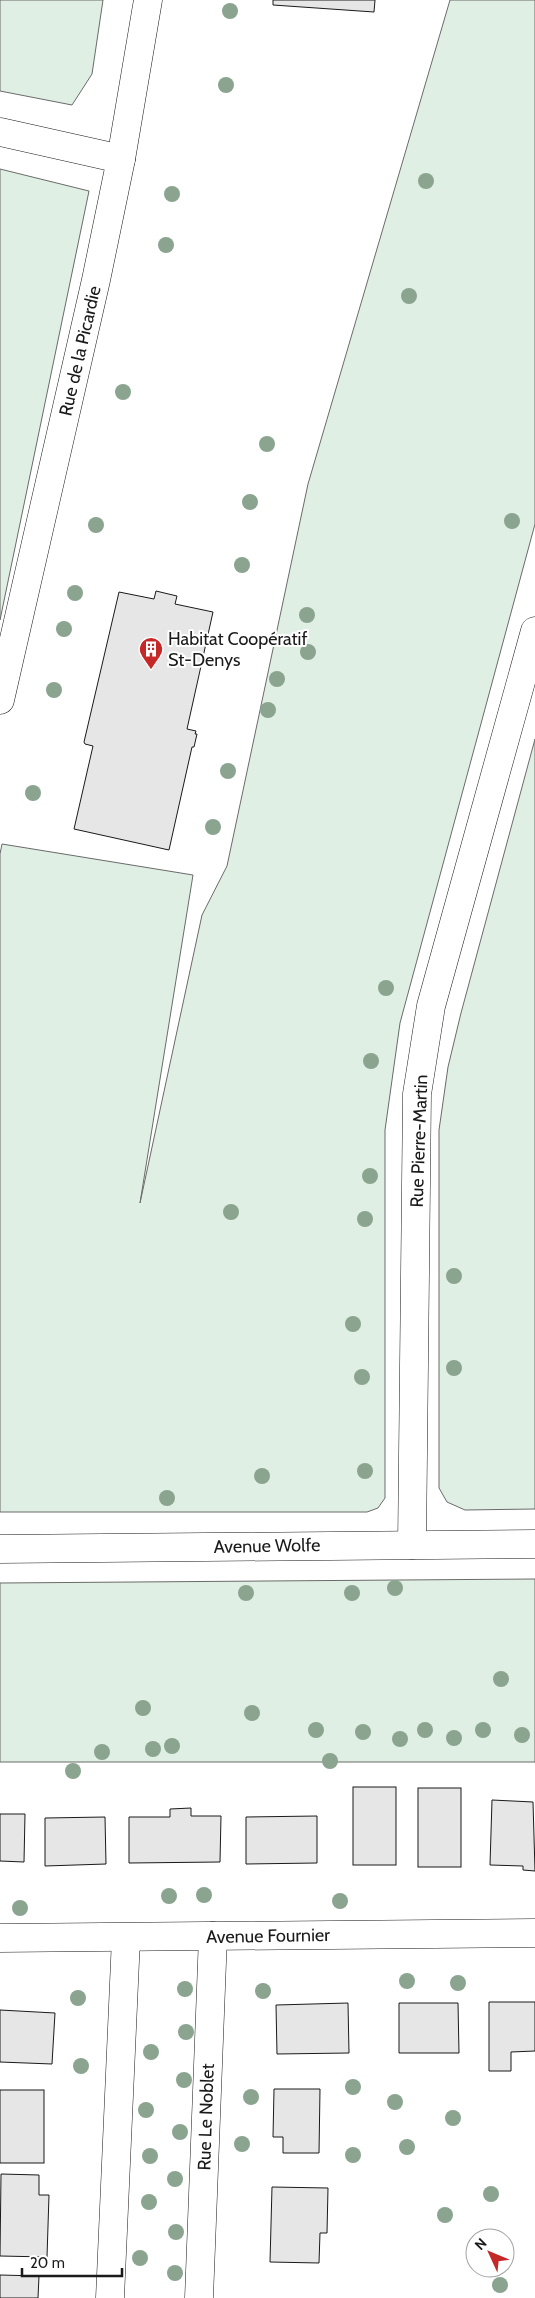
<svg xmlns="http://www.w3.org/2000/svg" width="535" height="2298" viewBox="0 0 535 2298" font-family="Cabin,sans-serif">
<rect width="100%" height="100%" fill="#fff"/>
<!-- green -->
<g fill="#e0efe3" stroke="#6a6a6a">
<polygon points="0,0 103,0 92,74 72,105 0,91"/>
<polygon points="450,0 535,0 535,524 400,1023 385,1130 385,1498 378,1508 367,1512 0,1512 0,854 2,844 193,875 140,1203 202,915 227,866 308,484"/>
<polygon points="0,169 89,191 0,620"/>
<polygon points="535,739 535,1509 465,1510 447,1502 439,1488 439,1130 448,1067 461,1013"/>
<polygon points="535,1579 535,1762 0,1762 0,1583"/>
</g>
<!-- building -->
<g fill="#e6e6e6" stroke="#1a1a1a">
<polygon points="273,0 375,0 374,12 273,5"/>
<polygon points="156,591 177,596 175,604 213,612 187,729 196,731 195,734 197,734 194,747 192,747 169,850 74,829 93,746 85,744 84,742 119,592 154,599"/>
<rect x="353" y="1787" width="43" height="78"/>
<rect x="418" y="1788" width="43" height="79"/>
<polygon points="492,1800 533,1802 535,1871 523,1870 523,1866 490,1865"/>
<polygon points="191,1808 191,1816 221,1816 220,1862 129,1863 129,1817 170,1817 170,1809"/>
<polygon points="0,1814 25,1814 24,1862 0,1861"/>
<polygon points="317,1816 317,1863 246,1864 246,1817"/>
<polygon points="105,1817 106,1864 45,1866 45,1818"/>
<polygon points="489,2002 535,2002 535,2051 511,2052 511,2071 489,2071"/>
<polygon points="348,2003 349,2053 277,2054 276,2005"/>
<polygon points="399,2003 458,2003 459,2053 399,2053"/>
<polygon points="0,2010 55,2013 52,2064 0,2062"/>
<polygon points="274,2089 320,2089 319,2153 283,2153 283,2137 273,2137"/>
<rect x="0" y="2090" width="44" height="73"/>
<polygon points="1,2174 39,2175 39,2195 49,2195 47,2257 0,2256"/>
<polygon points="272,2187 328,2188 327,2233 320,2233 319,2263 270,2262"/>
<polygon points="0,2275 39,2276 38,2298 0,2298"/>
</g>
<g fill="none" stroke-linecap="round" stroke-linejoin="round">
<!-- street casing -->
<g stroke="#1a1a1a" stroke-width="29">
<g id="street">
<polyline points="0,132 121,159"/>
<polyline points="0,700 96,280 121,159 148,0"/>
<polyline points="412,1545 417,1094 431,1006 535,631"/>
<polyline points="0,1549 535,1544"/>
<polyline points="0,1938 535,1933"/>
<polyline points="110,2298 126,1938"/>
<polyline points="199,2298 213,1936"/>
</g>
</g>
<!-- street -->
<use href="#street" stroke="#fff" stroke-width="28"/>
</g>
<!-- trees -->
<g fill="#8aa48f">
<circle cx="230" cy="11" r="8"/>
<circle cx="226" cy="85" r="8"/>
<circle cx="426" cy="181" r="8"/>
<circle cx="172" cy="194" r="8"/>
<circle cx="166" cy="245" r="8"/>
<circle cx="409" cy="296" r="8"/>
<circle cx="123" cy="392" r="8"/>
<circle cx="267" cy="444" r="8"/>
<circle cx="250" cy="502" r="8"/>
<circle cx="512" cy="521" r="8"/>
<circle cx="96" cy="525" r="8"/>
<circle cx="242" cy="565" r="8"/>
<circle cx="75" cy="593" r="8"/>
<circle cx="307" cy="615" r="8"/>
<circle cx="64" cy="629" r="8"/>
<circle cx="308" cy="652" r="8"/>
<circle cx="277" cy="679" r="8"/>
<circle cx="54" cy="690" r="8"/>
<circle cx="268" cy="710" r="8"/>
<circle cx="228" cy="771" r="8"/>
<circle cx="33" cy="793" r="8"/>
<circle cx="213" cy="827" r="8"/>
<circle cx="386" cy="988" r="8"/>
<circle cx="371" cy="1061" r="8"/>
<circle cx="370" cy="1176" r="8"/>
<circle cx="231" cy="1212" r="8"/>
<circle cx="365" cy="1219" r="8"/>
<circle cx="454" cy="1276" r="8"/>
<circle cx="353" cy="1324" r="8"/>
<circle cx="454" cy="1368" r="8"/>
<circle cx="362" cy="1377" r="8"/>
<circle cx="365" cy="1471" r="8"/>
<circle cx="262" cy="1476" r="8"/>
<circle cx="167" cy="1498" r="8"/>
<circle cx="395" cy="1588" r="8"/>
<circle cx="246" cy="1593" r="8"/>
<circle cx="352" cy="1593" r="8"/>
<circle cx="501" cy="1679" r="8"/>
<circle cx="143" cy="1708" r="8"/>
<circle cx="252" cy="1713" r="8"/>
<circle cx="316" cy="1730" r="8"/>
<circle cx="425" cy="1730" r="8"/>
<circle cx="483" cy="1730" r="8"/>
<circle cx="363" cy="1732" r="8"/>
<circle cx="522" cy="1735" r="8"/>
<circle cx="454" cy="1738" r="8"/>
<circle cx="400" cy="1739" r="8"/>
<circle cx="172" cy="1746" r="8"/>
<circle cx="153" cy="1749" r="8"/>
<circle cx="102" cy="1752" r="8"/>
<circle cx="330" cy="1761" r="8"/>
<circle cx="73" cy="1771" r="8"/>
<circle cx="204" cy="1895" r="8"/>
<circle cx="169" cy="1896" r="8"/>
<circle cx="340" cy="1901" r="8"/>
<circle cx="20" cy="1908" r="8"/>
<circle cx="407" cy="1981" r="8"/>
<circle cx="458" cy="1983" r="8"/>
<circle cx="185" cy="1989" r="8"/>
<circle cx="263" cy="1991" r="8"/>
<circle cx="78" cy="1998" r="8"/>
<circle cx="186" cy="2032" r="8"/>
<circle cx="151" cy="2052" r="8"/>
<circle cx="81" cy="2066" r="8"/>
<circle cx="184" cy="2080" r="8"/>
<circle cx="353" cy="2087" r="8"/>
<circle cx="251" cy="2097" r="8"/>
<circle cx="395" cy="2102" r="8"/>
<circle cx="146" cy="2110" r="8"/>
<circle cx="453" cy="2118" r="8"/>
<circle cx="180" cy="2132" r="8"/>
<circle cx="242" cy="2144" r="8"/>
<circle cx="407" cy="2147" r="8"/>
<circle cx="353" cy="2155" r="8"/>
<circle cx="150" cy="2156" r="8"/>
<circle cx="175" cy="2179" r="8"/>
<circle cx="491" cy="2194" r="8"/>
<circle cx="149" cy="2202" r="8"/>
<circle cx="445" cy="2215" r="8"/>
<circle cx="176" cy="2232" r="8"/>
<circle cx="140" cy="2258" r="8"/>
<circle cx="175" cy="2273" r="8"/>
<circle cx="500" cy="2285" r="8"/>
</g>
<!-- icons -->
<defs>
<g id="building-pin" transform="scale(1.25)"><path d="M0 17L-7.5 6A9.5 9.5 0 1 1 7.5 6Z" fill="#c62828" stroke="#fff"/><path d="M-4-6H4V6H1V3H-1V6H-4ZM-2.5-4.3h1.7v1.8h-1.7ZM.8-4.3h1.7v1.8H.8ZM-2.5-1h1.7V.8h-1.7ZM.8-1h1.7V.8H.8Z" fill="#fff"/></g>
</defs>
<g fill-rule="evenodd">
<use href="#building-pin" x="151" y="649"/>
</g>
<g text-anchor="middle" stroke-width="4" stroke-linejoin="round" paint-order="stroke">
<!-- street labels -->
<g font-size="18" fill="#1a1a1a" stroke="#fff">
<text transform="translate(80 351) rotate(-77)" y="6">Rue de la Picardie</text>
<text transform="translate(419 1141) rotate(-88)" y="6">Rue Pierre-Martin</text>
<text transform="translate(267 1546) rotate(-1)" y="6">Avenue Wolfe</text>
<text transform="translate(268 1936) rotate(-1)" y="6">Avenue Fournier</text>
<text transform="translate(206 2117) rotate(-88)" y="6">Rue Le Noblet</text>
</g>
<!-- poi labels -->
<g font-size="18" fill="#1a1a1a" stroke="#fff" text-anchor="start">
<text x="168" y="645">Habitat Coopératif<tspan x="168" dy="21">St-Denys</tspan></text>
</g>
</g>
<!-- north arrow -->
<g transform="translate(490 2253) rotate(314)"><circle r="24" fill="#ffffff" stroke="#a3a3a3"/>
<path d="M0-4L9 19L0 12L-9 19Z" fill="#c62828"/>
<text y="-8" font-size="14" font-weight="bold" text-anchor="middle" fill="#1a1a1a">N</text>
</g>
<!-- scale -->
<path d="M22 2268v8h100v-8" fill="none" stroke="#1a1a1a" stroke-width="2.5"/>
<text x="30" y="2268" font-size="15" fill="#1a1a1a" stroke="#ffffff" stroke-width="4" paint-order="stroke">20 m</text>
</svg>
